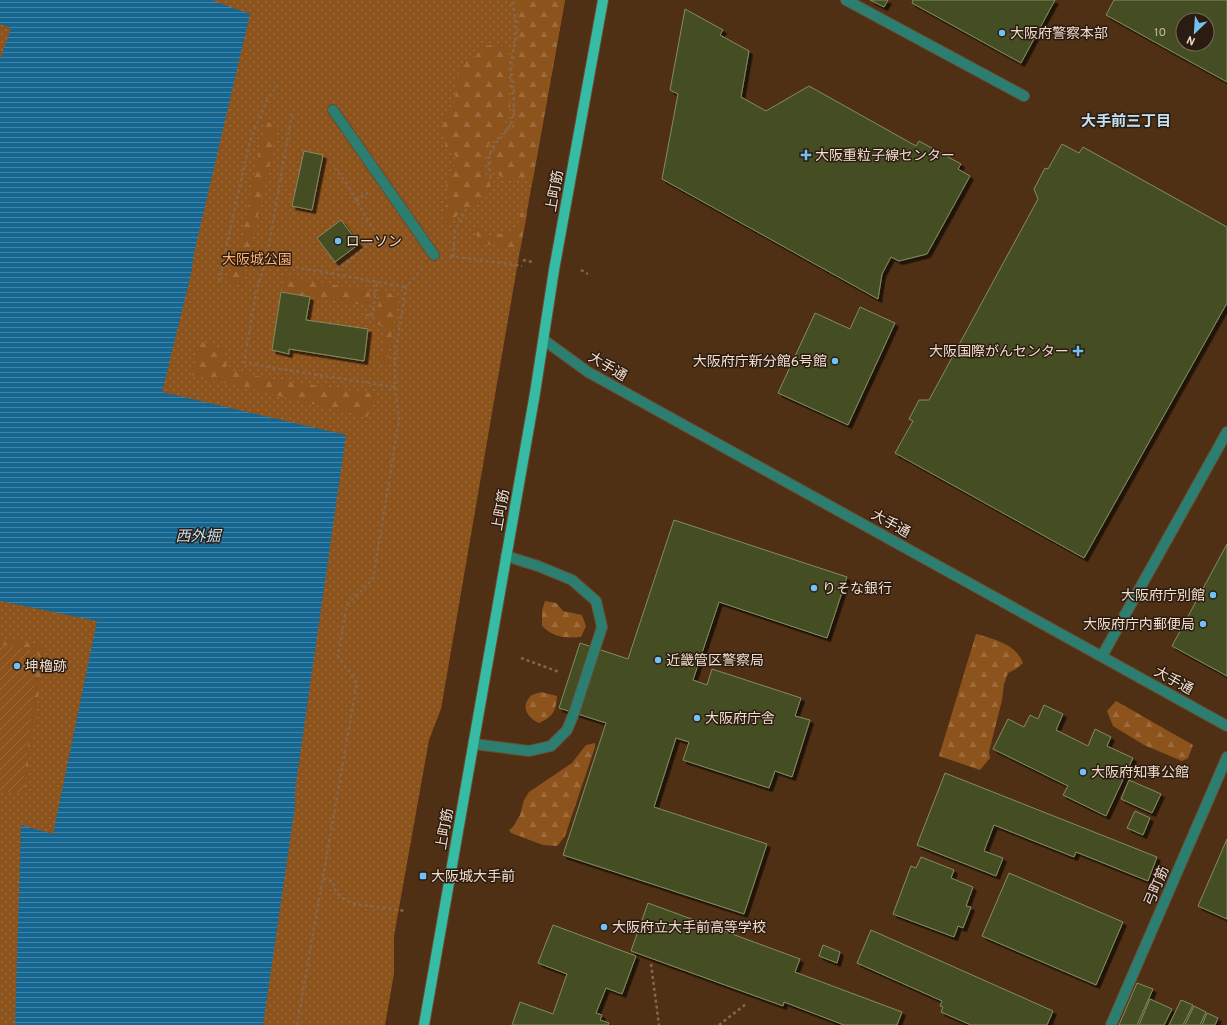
<svg xmlns="http://www.w3.org/2000/svg" width="1227" height="1025" viewBox="0 0 1227 1025" font-family="Overpass,'Noto Sans JP',sans-serif">
<defs>
<pattern id="grass-dots" width="8" height="8" patternUnits="userSpaceOnUse"><rect width="8" height="8" fill="#8d531c"/><path d="M2 2h.1M6 6h.1" fill="none" stroke="#9e6b3c" stroke-width="1.8" stroke-linecap="round"/></pattern>
<pattern id="forest-firs" width="22" height="20" patternUnits="userSpaceOnUse"><rect width="22" height="20" fill="#8d531c"/><path d="M5 1l3.5 6h-7zM16 11l3.5 6h-7z" fill="#9e6b3c"/></pattern>
<pattern id="garden-furrows" width="10" height="10" patternUnits="userSpaceOnUse"><rect width="10" height="10" fill="#8d531c"/><path d="M-1 1l2-2M0 10L10 0M9 11l2-2" fill="none" stroke="#9e6b3c"/></pattern>
<pattern id="water-rules" width="6" height="5" patternUnits="userSpaceOnUse"><rect width="6" height="5" fill="#166692"/><path d="M0 2.5h6" fill="none" stroke="#4483a5"/></pattern>
<filter id="shadow"><feDropShadow dx="3.5" dy="3.5" stdDeviation="0" flood-color="#0009"/></filter>
</defs>
<rect width="100%" height="100%" fill="#503014"/>
<!-- grass -->
<polygon fill="url(#grass-dots)" points="0,0 565,0 520,250 441,709 429,740 394,936 394,974 385,1025 0,1025"/>
<!-- forest -->
<g fill="url(#forest-firs)">
<path d="M 515,0 L 565,0 L 533,179 L 526,178 L 503,179 C 495,172 491,166 493,155 C 495,142 510,135 514,122 C 520,102 514,89 514,70 C 514,58 518,46 519,34 C 520,22 518,11 515,0 Z"/>
<path d="M 490,45 L 497,46 L 504,46 L 509,51 L 507,80 L 510,107 L 508,115 L 503,128 L 489,144 L 485,157 L 484,166 L 486,176 L 490,181 L 490,187 L 487,195 L 480,203 L 463,208 L 452,222 L 447,224 C 440,213 444,210 450,201 L 446,184 L 457,159 L 454,154 L 446,149 L 444,139 L 439,129 L 454,102 L 459,72 L 469,57 L 474,58 L 485,46 Z"/>
<polygon points="265,121 278,126 247,264 241,285 227,282 238,260"/>
<polygon points="520,212 527,214 520,250 480,243 476,234 477,227 486,236 491,237 518,228"/>
<polygon points="284,276 371,291 368,306 282,292"/>
<polygon points="381,292 394,295 394,298 398,299 385,372 379,375 386,326 375,324"/>
<polygon points="200,342 215,344 215,347 223,349 222,354 226,355 225,362 227,363 226,369 266,378 378,394 367,417 192,375"/>
<path d="M 545,601 L 556,603 L 563,611 L 582,615 L 586,626 L 581,637 C 564,638 555,638 542,626 L 542,611 Z"/>
<path d="M 976,634 C 994,639 1016,644 1023,663 L 1016,669 L 1008,673 L 1004,684 L 1002,700 L 989,752 L 990,758 L 980,770 L 939,756 Z"/>
<polygon points="0,638 46,646 24,793 0,792"/>
<path d="M 541,692 L 557,696 C 556,711 553,717 539,723 C 528,718 519,706 532,695 C 534,694 539,693 541,692 Z"/>
<polygon points="1116,701 1193,745 1188,758 1182,761 1144,745 1113,726 1107,711"/>
<polygon points="595,743 595,747 565,836 557,846 543,845 511,833 509,830 513,827 520,815 524,800 529,792 572,763 586,745"/>
</g>
<!-- garden -->
<polygon fill="url(#garden-furrows)" points="0,644 38,652 23,792 0,792"/>
<!-- water -->
<polygon fill="url(#water-rules)" points="0,0 211,0 250,14 194,253 191,274 162,392 346,435 295,790 295,806 263,1025 15,1025 21,825 53,834 97,621 0,601 0,60 11,28 0,24"/>
<!-- building -->
<g fill="#454e21" stroke="#828c62" fill-rule="evenodd" filter="url(#shadow)">
<polygon points="870,0 888,0 884,7"/>
<polygon points="913,0 1055,0 1021,63 912,3"/>
<path d="M 1114,0 L 1227,0 L 1227,82 L 1106,15 ZM 1183,20 L 1207,20 L 1207,44 L 1183,44 Z"/>
<polygon points="685,9 723,30 720,35 749,51 741,97 766,111 809,86 916,146 919,141 961,164 958,169 970,176 927,254 899,261 891,257 882,274 878,299 662,179 678,94 670,90"/>
<polygon points="1062,144 1079,153 1083,147 1227,227 1227,303 1084,558 895,453 913,421 909,419 919,400 929,400 1038,199 1034,189 1045,168 1048,169"/>
<polygon points="304,151 323,155 312,210 292,206"/>
<polygon points="341,220 359,244 335,262 317,238"/>
<polygon points="281,292 310,297 306,320 368,329 364,361 289,349 289,354 272,350"/>
<polygon points="860,307 895,323 848,425 778,393 815,313 850,329"/>
<polygon points="674,520 847,577 827,638 719,602 693,680 707,685 712,669 801,698 795,716 810,720 792,777 775,771 769,788 683,760 689,742 676,738 654,807 767,844 744,914 563,855 606,723 559,708 580,643 628,659"/>
<polygon points="1227,544 1227,676 1172,646"/>
<polygon points="1044,705 1063,714 1056,730 1088,746 1095,729 1111,737 1107,746 1133,758 1106,816 1063,795 1068,786 993,749 1008,719 1024,727 1030,715 1038,719"/>
<polygon points="945,773 1157,857 1148,881 1076,852 1074,857 994,825 984,851 1003,858 996,876 917,845"/>
<polygon points="1129,780 1161,794 1152,813 1121,799"/>
<polygon points="1135,811 1150,818 1143,835 1127,828"/>
<polygon points="1227,839 1227,919 1198,906"/>
<polygon points="921,857 954,870 951,878 973,887 966,906 971,907 963,928 958,926 954,937 893,914 911,866 916,868"/>
<polygon points="1009,873 1123,922 1096,985 982,936"/>
<polygon points="648,903 800,959 795,972 902,1012 897,1025 844,1025 784,1002 783,1006 631,951"/>
<polygon points="553,925 636,956 622,994 606,988 596,1013 602,1015 600,1020 609,1023 608,1025 512,1025 520,1002 553,1014 567,974 538,963"/>
<polygon points="871,930 1053,1011 1047,1025 971,1025 941,1012 943,1007 940,1006 942,1001 857,963"/>
<polygon points="823,945 840,952 837,963 819,956"/>
<polygon points="1137,983 1153,989 1137,1025 1119,1025"/>
<polygon points="1150,999 1172,1009 1164,1025 1139,1025"/>
<polygon points="1181,1000 1193,1005 1183,1025 1169,1025"/>
<polygon points="1194,1006 1206,1012 1200,1025 1185,1025"/>
<polygon points="1207,1013 1218,1018 1215,1025 1202,1025"/>
</g>
<g fill="none" stroke-linecap="round" stroke-linejoin="round">
<!-- minor casing -->
<g stroke="#6a4c32" stroke-width="12">
<g id="minor">
<polyline points="846,0 1024,96"/>
<polyline points="333,110 434,255"/>
<polyline points="544,340 588,372 1227,726"/>
<polyline points="1102,656 1227,432"/>
<polyline points="474,744 529,751 551,746 567,730 574,713 602,627 596,601 572,580 538,566 506,556"/>
<polyline points="1111,1025 1227,757"/>
</g>
</g>
<!-- major casing -->
<g stroke="#6a4c32" stroke-width="12">
<polyline id="major" points="424,1025 535,393 554,270 603,0"/>
</g>
<!-- path -->
<g stroke="#84674f" stroke-width="2.5" stroke-dasharray="3 3" stroke-linecap="butt">
<polyline points="292,114 266,262 257,288 244,362 268,367 395,387"/>
<path d="M 491,177 C 481,141 507,143 513,116 C 516,101 511,85 511,70 C 511,58 515,46 516,33 C 517,22 514,11 511,0"/>
<polyline points="356,201 369,192"/>
<polyline points="450,256 522,266"/>
<polyline points="453,257 455,231 466,209"/>
<polyline points="523,260 532,262"/>
<polyline points="266,262 406,287"/>
<polyline points="581,270 588,274"/>
<polyline points="332,274 378,237 346,183 335,168"/>
<polyline points="219,281 246,158 252,135 268,98 280,82"/>
<polyline points="366,315 372,316 377,282"/>
<polyline points="521,658 559,672"/>
<path d="M 323,879 L 333,881 C 334,894 343,900 355,904 L 406,911"/>
<polyline points="651,964 659,1025"/>
<polyline points="297,1025 357,683 338,656 347,605 373,579 399,420 395,387 395,356 406,287 423,268"/>
<polyline points="719,1025 746,1004"/>
</g>
<!-- minor -->
<use href="#minor" stroke="#2b7e70" stroke-width="10"/>
<!-- major -->
<use href="#major" stroke="#36bba5" stroke-width="10"/>
</g>
<!-- markers -->
<g fill="#72c1f5" stroke="#2b1c11" stroke-width="1.5">
<circle cx="1002" cy="33" r="4"/>
<path d="M804 149h4v4h4v4h-4v4h-4v-4h-4v-4h4z"/>
<circle cx="338" cy="241" r="4"/>
<path d="M1076 345h4v4h4v4h-4v4h-4v-4h-4v-4h4z"/>
<circle cx="835" cy="361" r="4"/>
<circle cx="814" cy="588" r="4"/>
<circle cx="1213" cy="595" r="4"/>
<circle cx="1203" cy="624" r="4"/>
<circle cx="658" cy="660" r="4"/>
<circle cx="17" cy="666" r="4"/>
<circle cx="697" cy="718" r="4"/>
<circle cx="1083" cy="772" r="4"/>
<rect x="419" y="872" width="8" height="8" rx="2"/>
<circle cx="604" cy="927" r="4"/>
</g>
<g text-anchor="middle" stroke-width="3" stroke-linejoin="round" paint-order="stroke">
<!-- number labels -->
<g font-size="12" fill="#c7b9a2">
<text x="1160" y="36">10</text>
</g>
<!-- poi labels -->
<g font-size="14" fill="#f2ddcd" stroke="#2b1c11" text-anchor="start">
<text x="1010" y="38">大阪府警察本部</text>
<text x="815" y="160">大阪重粒子線センター</text>
<text x="346" y="246">ローソン</text>
<text x="1069" y="356" text-anchor="end">大阪国際がんセンター</text>
<text x="827" y="366" text-anchor="end">大阪府庁新分館6号館</text>
<text x="822" y="593">りそな銀行</text>
<text x="1205" y="600" text-anchor="end">大阪府庁別館</text>
<text x="1195" y="629" text-anchor="end">大阪府庁内郵便局</text>
<text x="666" y="665">近畿管区警察局</text>
<text x="25" y="671">坤櫓跡</text>
<text x="705" y="723">大阪府庁舎</text>
<text x="1091" y="777">大阪府知事公館</text>
<text x="431" y="881">大阪城大手前</text>
<text x="612" y="932">大阪府立大手前高等学校</text>
</g>
<!-- street labels -->
<g font-size="14" fill="#f2ddcd" stroke="#2b1c11">
<text transform="translate(554 191) rotate(-80)" y="5">上町筋</text>
<text transform="translate(608 366) rotate(31)" y="5">大手通</text>
<text transform="translate(500 510) rotate(-80)" y="5">上町筋</text>
<text transform="translate(891 523) rotate(29)" y="5">大手通</text>
<text transform="translate(1174 680) rotate(29)" y="5">大手通</text>
<text transform="translate(444 829) rotate(-80)" y="5">上町筋</text>
<text transform="translate(1156 886) rotate(-67)" y="5">弓町筋</text>
</g>
<!-- park labels -->
<g font-size="14" fill="#ffb274" stroke="#2b1c11">
<text x="257" y="264">大阪城公園</text>
</g>
<!-- neighbourhood labels -->
<g font-size="15" font-weight="bold" fill="#c4e0f3" stroke="#2b1c11">
<text x="1126" y="126">大手前三丁目</text>
</g>
<!-- water labels -->
<g font-size="15" font-style="italic" fill="#c3dff2" stroke="#2b1c11">
<text x="198" y="541">西外掘</text>
</g>
</g>
<!-- north arrow -->
<g transform="translate(1195 32) rotate(205)"><circle r="19" fill="#2b1c11" stroke="#7b695c"/>
<path d="M0-3L7 15L0 10L-7 15Z" fill="#72c1f5"/>
<text y="-6" font-size="11" font-weight="bold" text-anchor="middle" fill="#f2ddcd">N</text>
</g>
</svg>
